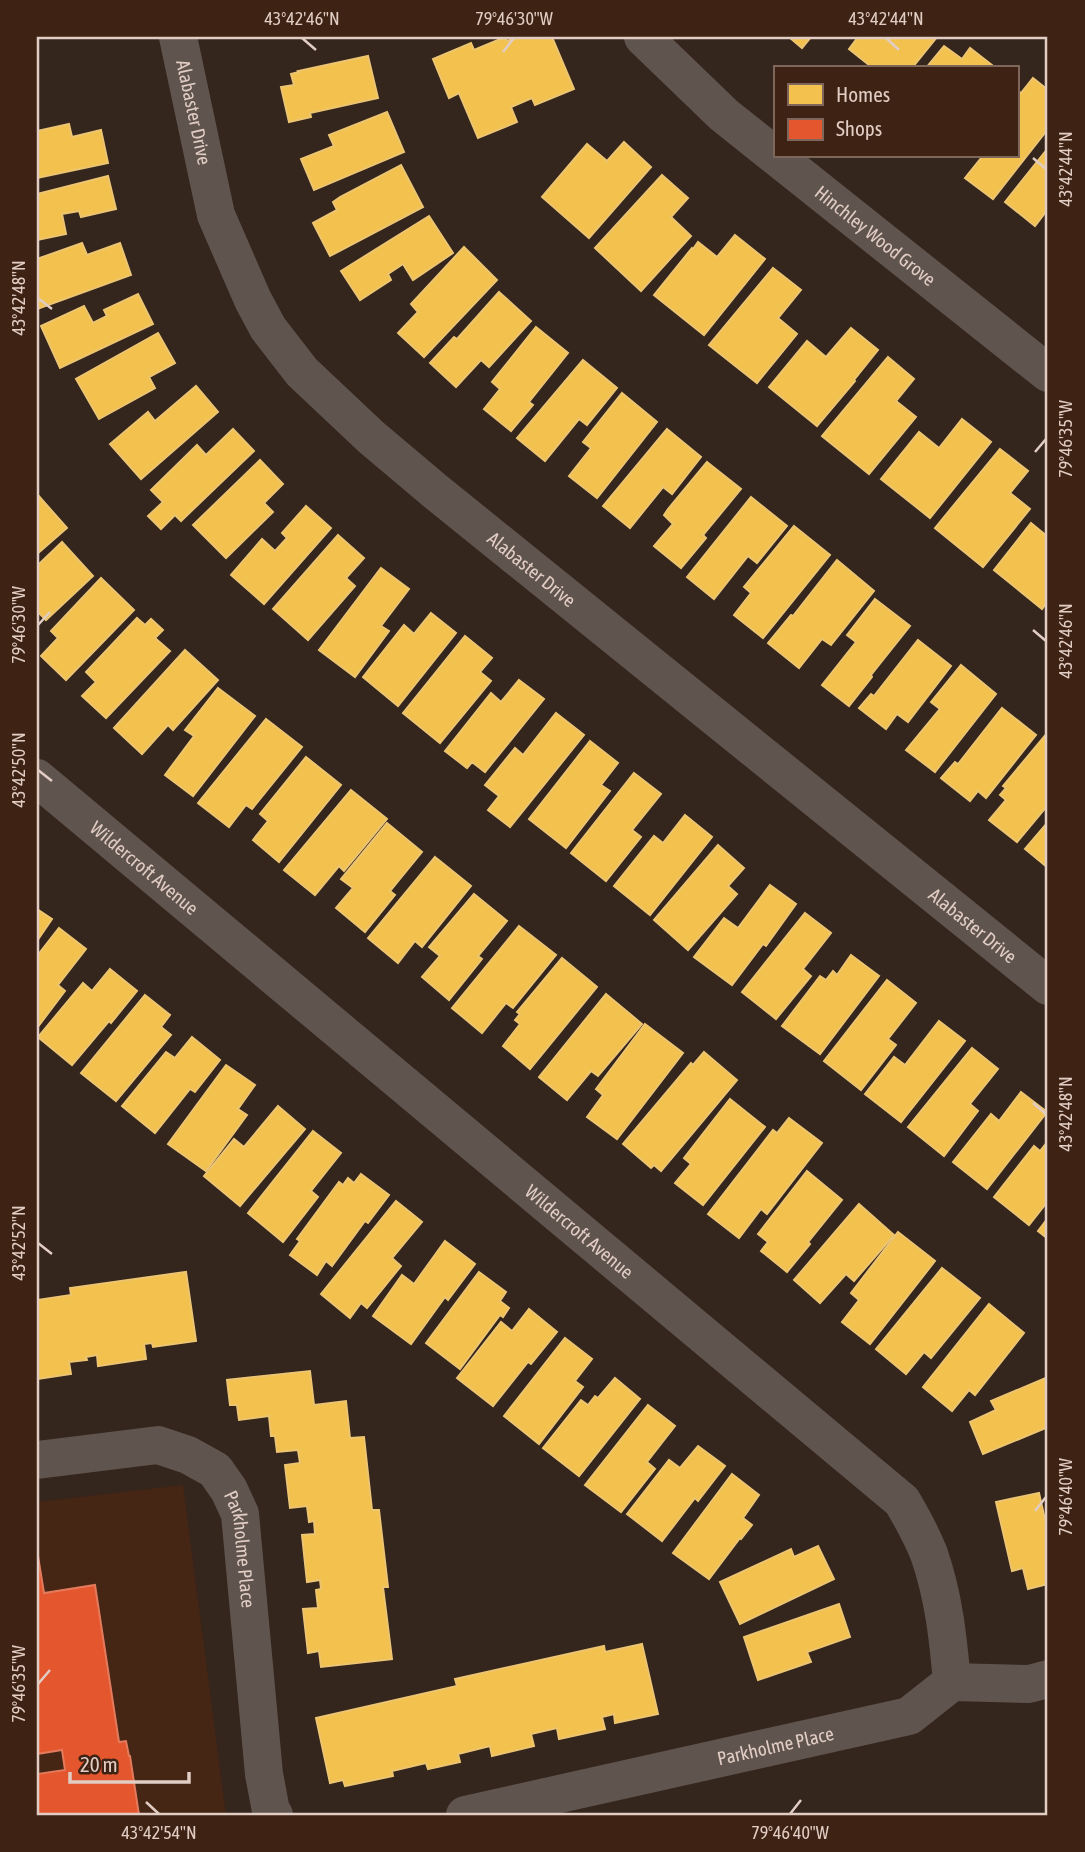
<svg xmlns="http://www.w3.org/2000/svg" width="1085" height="1852" viewBox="0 0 1085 1852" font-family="'Asap Condensed',sans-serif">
<rect width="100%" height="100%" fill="#34251d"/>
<!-- built -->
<polygon fill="#452514" points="183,1485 226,1815 37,1815 37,1502"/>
<!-- homes -->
<g fill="#f2c14e" stroke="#edc571" stroke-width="2">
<polygon points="505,37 507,41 517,37 552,37 574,89 535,105 532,98 511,107 517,122 478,138 459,93 449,98 433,59 471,43 474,50"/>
<polygon points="789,37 811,37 802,48"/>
<polygon points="858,37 937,37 912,68 866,68 869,65 849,49"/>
<polygon points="944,46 962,59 970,48 992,65 989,68 926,68"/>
<polygon points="368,56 378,98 310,113 311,117 289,122 281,87 294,85 291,74 299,72 298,71"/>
<polygon points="1033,78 1048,90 1048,129 993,199 965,178 981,158 979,156 1017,156 1017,90 1021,93"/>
<polygon points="387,112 404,152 314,190 301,159 334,146 329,135"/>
<polygon points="69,124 72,137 101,130 108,163 37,178 37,131"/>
<polygon points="624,142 651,167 589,238 542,197 587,144 607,161"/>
<polygon points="1048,148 1048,209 1035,226 1005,202"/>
<polygon points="401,165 423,207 330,256 313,223 337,210 333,202 340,197"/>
<polygon points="662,175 688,198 671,217 691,236 641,291 595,248"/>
<polygon points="108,176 116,209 81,217 79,211 62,214 66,234 37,240 37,194"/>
<polygon points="429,216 453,253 413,280 403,264 388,274 391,280 360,300 341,271"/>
<polygon points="735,235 765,259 704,335 654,295 692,248 693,249 698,242 717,257"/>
<polygon points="82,243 87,255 120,243 131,275 37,309 37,259"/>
<polygon points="464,247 497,280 424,357 398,333 418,312 411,304"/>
<polygon points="773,268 801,290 778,318 797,334 757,383 709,345"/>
<polygon points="499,292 531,321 489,367 481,360 456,387 430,363 454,337 457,339"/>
<polygon points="138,294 153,324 60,368 41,326 84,306 93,323 107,316 104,310"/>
<polygon points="536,327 568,353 529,402 533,405 511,431 484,409 500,389 492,382"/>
<polygon points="851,328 878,350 854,380 855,381 817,426 769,387 807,341 826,357"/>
<polygon points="158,333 175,363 149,377 155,388 99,419 76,379"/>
<polygon points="888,357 914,379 896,401 916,417 869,474 822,436"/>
<polygon points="583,360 617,388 587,425 579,419 545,461 517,438"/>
<polygon points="196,386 218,412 141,479 110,444 148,412 155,421"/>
<polygon points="622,393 657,422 597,498 569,476 591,448 583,442"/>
<polygon points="962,419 991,442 930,518 881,479 919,432 939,448"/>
<polygon points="233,429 254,451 181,521 175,515 161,529 148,516 163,502 151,490 197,445 206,455"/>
<polygon points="667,429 701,457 672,494 663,487 630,528 603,506"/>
<polygon points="1000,449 1028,471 1010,493 1030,509 983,567 935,528"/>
<polygon points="260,460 283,484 264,503 273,512 226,558 193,525"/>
<polygon points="707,462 741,489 703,535 706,538 681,568 654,546 673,524 664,515 668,509"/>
<polygon points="37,494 67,528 37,554"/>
<polygon points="751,497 787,526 757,563 748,556 714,599 687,577"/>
<polygon points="306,506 331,528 264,604 231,575 262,539 275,551 287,538 282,533"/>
<polygon points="1031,523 1048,537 1048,601 1042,609 994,570"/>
<polygon points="794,526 830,555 763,638 734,615 751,593 744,587"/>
<polygon points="338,535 364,558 346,578 355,586 308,640 273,609"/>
<polygon points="62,542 93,576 46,620 37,611 37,566"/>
<polygon points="837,560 874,591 831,645 822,639 799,668 768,643 791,615 793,616"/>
<polygon points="381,568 409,589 381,626 389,631 355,677 319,650"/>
<polygon points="101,578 134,610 66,680 41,656 58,638 51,631"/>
<polygon points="875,599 910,626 871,675 872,677 849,706 822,685 856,642 847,635"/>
<polygon points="431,613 456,633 398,706 363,677 404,625 414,634"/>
<polygon points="137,618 145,625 151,619 163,630 155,638 170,651 106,718 82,696 96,682 86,672"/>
<polygon points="465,636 492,658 480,672 491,681 440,743 403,713"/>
<polygon points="918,640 951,666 908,722 897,714 886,729 859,708 871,694 874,696"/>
<polygon points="185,650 218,680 173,730 168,725 142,754 114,728"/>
<polygon points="961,665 996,694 935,772 906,750 940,709 931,702"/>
<polygon points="519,680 544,699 485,772 472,762 467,768 445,751 491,693 501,702"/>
<polygon points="218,688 255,716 193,796 165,775 194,736 185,730"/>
<polygon points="1002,708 1036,735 986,798 978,791 970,801 941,778 955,762 958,764"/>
<polygon points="556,713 584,735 510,827 488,810 499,796 485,785 515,748 523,755"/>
<polygon points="266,719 302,747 252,809 246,805 229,827 198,803"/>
<polygon points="1048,732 1048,805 1017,842 989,820 1006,800 1000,795 1006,788 1003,786"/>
<polygon points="590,741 618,763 601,785 610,791 566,848 529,819"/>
<polygon points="306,757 341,785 279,862 253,840 268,821 260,814"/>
<polygon points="634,773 661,794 632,830 641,837 606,881 571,853"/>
<polygon points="351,790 387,819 344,871 339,866 315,895 284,870"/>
<polygon points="685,815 712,837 650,915 614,886 654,836 663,843"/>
<polygon points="1048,822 1048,868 1025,849"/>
<polygon points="387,823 422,852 390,891 395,895 365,932 336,908 353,888 341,879"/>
<polygon points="718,845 744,868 728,886 737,894 688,950 654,920"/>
<polygon points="435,857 471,886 422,947 415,941 398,963 368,938"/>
<polygon points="770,885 796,904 766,946 763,944 732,985 694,957 724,918 738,928"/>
<polygon points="474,894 507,921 478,956 482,959 449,1000 422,977 440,956 429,947"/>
<polygon points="37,909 52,919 37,941"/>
<polygon points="805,913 831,933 803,969 811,976 776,1019 742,992"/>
<polygon points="519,926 556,955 513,1008 506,1003 482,1033 452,1008"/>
<polygon points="59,928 86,949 58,985 65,991 37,1028 37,956"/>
<polygon points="851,955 879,976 820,1054 782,1026 820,976 826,980 833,971 837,975"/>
<polygon points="562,958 597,987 530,1069 503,1046 520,1024 515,1020 520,1014 517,1012"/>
<polygon points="110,969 137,991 111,1023 109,1021 72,1065 38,1037 83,983 92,991"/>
<polygon points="887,980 916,1003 888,1039 896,1045 861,1090 824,1061"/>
<polygon points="606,994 642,1024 598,1076 591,1071 567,1100 539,1077"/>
<polygon points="145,995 170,1015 161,1027 171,1035 116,1101 81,1073"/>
<polygon points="939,1021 965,1041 901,1122 865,1094 894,1057 905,1065"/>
<polygon points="645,1024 683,1053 617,1139 587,1117 603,1095 596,1089"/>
<polygon points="192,1037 220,1060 195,1092 190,1089 155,1133 122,1106 166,1052 175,1058"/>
<polygon points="972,1048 998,1069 970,1104 978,1111 944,1156 908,1127"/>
<polygon points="704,1052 737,1080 661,1171 654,1165 651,1168 623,1144 691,1063 693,1065"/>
<polygon points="226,1065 255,1085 238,1109 247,1115 206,1171 168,1144"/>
<polygon points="1021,1092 1047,1112 987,1189 953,1162 991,1114 999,1121"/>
<polygon points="730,1099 765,1127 703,1205 675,1183 691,1164 684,1158"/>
<polygon points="278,1106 305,1129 240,1206 204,1176 234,1139 244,1147"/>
<polygon points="789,1118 822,1143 767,1214 761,1209 739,1238 708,1214 773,1130 777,1133"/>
<polygon points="313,1131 341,1153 311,1191 318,1197 283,1242 248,1213"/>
<polygon points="1048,1141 1048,1201 1029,1225 994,1197 1034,1146 1040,1151"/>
<polygon points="807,1171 842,1200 808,1242 810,1244 787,1272 761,1251 768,1242 758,1234"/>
<polygon points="361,1174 389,1195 368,1223 365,1221 332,1266 326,1261 317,1275 290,1255 300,1241 297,1239 339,1182 343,1185 348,1178 354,1183"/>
<polygon points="396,1201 422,1222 392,1258 401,1266 367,1308 361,1303 350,1318 321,1294"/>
<polygon points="859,1204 894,1235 854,1281 846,1274 820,1303 794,1280"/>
<polygon points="1048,1218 1048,1239 1038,1231"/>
<polygon points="898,1232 935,1261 870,1344 842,1322 859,1300 851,1293"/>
<polygon points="445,1241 475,1264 448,1300 445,1297 411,1344 373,1316 402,1275 414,1284"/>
<polygon points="942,1268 980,1298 931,1358 924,1352 906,1374 876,1349"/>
<polygon points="186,1272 196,1341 153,1347 152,1343 144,1344 146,1359 98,1366 97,1355 86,1357 87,1360 69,1362 71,1374 37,1379 37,1300 71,1295 70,1288"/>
<polygon points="479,1272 506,1292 500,1301 509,1308 503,1317 500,1315 460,1369 426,1343"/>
<polygon points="989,1304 1024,1333 975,1395 969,1390 952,1411 923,1387"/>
<polygon points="529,1309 557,1332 531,1364 528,1362 493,1406 457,1378 501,1322 512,1331"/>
<polygon points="565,1338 592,1359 575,1381 583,1387 539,1444 504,1416"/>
<polygon points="310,1371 314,1405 346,1401 350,1438 364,1437 372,1510 379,1510 388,1587 383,1587 392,1659 321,1667 319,1651 308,1653 303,1609 318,1608 316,1590 321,1589 320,1580 307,1582 302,1535 315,1534 314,1521 309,1522 307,1506 290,1508 285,1465 300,1463 298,1450 277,1452 275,1436 271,1436 269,1416 239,1420 237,1405 230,1405 227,1380"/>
<polygon points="1048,1377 1048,1427 983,1454 970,1422 996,1410 991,1401"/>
<polygon points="615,1378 640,1399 579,1476 543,1448 581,1400 588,1405 595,1396 598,1398"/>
<polygon points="648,1405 675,1426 647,1462 655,1469 621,1512 585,1485"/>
<polygon points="698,1446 725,1466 698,1501 695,1498 662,1541 627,1514 669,1460 680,1468"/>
<polygon points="732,1474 759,1495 743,1518 752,1525 741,1539 740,1538 709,1579 673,1553"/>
<polygon points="1039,1493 1048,1533 1048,1584 1028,1589 1023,1568 1012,1571 996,1502"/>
<polygon points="818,1546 834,1579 740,1624 720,1582 791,1549 794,1557"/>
<polygon points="839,1604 850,1637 807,1652 811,1662 758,1680 744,1637"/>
<polygon points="642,1644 658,1714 615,1723 614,1714 602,1717 605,1729 559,1739 557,1728 531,1734 534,1746 492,1756 490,1746 458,1754 460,1762 428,1769 426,1763 392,1771 393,1776 345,1786 343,1780 330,1783 316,1718 457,1686 455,1679 604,1646 605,1652"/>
</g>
<!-- shops -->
<polygon fill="#e4572e" stroke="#e37a5b" stroke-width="2" points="37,1556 38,1556 44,1593 95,1585 119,1742 126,1741 129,1756 130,1756 139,1815 37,1815 37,1774 65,1770 62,1750 37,1754"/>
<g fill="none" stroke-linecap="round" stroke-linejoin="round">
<!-- minor -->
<g stroke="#60544e" stroke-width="38">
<path id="s1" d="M 178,37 L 216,215 L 253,300 L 268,328 L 302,372 L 371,437 L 435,491 L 1048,986"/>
<path id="s2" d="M 643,37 L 724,115 L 1048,373"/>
<path id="s3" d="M 37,778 L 902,1501 C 912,1518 922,1536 929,1554 C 944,1597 948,1638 952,1682"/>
<path id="s4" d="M 37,1460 L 158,1445 L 188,1455 L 215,1470 L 229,1490 L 240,1514 L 264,1774 L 271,1811 L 274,1815"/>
<polyline points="952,1682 1029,1684 1048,1679"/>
<path id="s5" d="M 465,1815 L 909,1716 L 952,1682"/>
</g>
</g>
<!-- ticks -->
<path fill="none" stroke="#e1cdc4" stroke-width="2.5" d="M 302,38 L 316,50M 886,38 L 899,50M 503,52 L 514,38M 1033,158 L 1046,169M 38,298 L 52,309M 1035,452 L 1046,439M 38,625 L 50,612M 1033,630 L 1046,641M 38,770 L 52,781M 1033,1103 L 1046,1114M 38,1243 L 52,1254M 1035,1511 L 1046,1497M 38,1684 L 50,1670M 146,1802 L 159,1814M 790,1814 L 801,1800"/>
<g text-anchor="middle" stroke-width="7" stroke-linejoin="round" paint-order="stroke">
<!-- street labels -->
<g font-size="19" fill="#e1cdc4" stroke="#3e2213">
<text dy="7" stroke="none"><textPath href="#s1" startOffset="77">Alabaster Drive</textPath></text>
<text dy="7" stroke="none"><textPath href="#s2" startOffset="306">Hinchley Wood Grove</textPath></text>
<text dy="7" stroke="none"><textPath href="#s1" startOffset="665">Alabaster Drive</textPath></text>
<text dy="7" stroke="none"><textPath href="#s3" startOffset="140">Wildercroft Avenue</textPath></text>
<text dy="7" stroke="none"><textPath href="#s1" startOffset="1232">Alabaster Drive</textPath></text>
<text dy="7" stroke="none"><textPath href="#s3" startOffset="707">Wildercroft Avenue</textPath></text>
<text dy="7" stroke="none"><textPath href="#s4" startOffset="270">Parkholme Place</textPath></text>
<text dy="7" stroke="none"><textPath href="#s5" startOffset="318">Parkholme Place</textPath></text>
</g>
</g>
<!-- border -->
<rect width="1085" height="1852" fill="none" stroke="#3e2213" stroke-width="77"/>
<!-- legend -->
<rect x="774" y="66" width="245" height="91" fill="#3e2213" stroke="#7f665a" stroke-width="2"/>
<rect x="788" y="84" width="35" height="21" fill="#f2c14e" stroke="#7f665a" stroke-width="2"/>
<text x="836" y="102" font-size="21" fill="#e1cdc4">Homes</text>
<rect x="788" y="119" width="35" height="21" fill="#e4572e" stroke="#7f665a" stroke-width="2"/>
<text x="836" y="136" font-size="21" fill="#e1cdc4">Shops</text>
<!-- scale -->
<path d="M70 1772v10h119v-10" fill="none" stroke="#e1cdc4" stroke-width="3.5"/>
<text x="80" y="1772" font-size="21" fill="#e1cdc4" stroke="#3e2213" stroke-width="5" paint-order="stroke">20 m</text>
<rect x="38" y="38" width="1008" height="1776" fill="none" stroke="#e1cdc4" stroke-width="2.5"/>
<g font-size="18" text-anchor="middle" fill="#e1cdc4">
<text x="302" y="25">43°42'46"N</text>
<text x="514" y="25">79°46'30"W</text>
<text x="886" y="25">43°42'44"N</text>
<text transform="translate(1066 169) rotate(-90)" y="6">43°42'44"N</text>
<text transform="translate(19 298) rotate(-90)" y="6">43°42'48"N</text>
<text transform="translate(1066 439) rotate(-90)" y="6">79°46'35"W</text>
<text transform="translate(19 625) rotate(-90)" y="6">79°46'30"W</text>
<text transform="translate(1066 641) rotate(-90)" y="6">43°42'46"N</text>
<text transform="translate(19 770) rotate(-90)" y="6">43°42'50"N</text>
<text transform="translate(1066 1114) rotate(-90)" y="6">43°42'48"N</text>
<text transform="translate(19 1243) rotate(-90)" y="6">43°42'52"N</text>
<text transform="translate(1066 1497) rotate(-90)" y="6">79°46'40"W</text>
<text transform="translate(19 1684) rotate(-90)" y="6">79°46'35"W</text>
<text x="159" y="1839">43°42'54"N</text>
<text x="790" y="1839">79°46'40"W</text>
</g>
</svg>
